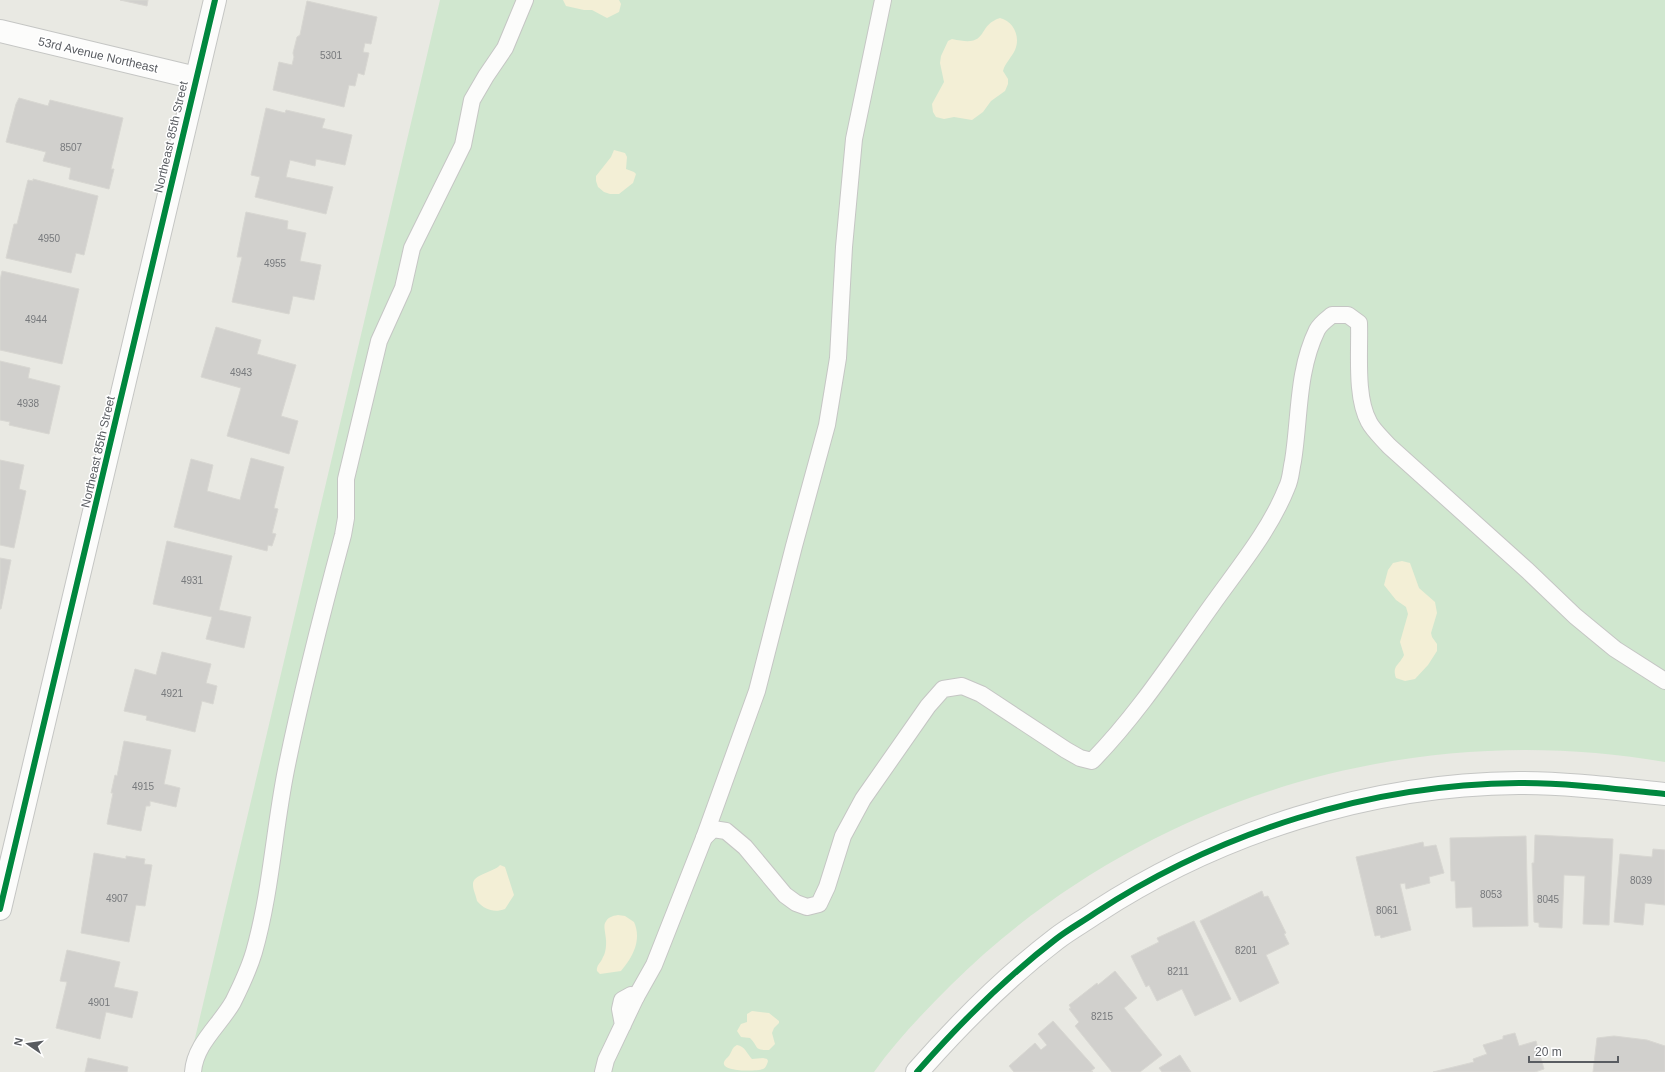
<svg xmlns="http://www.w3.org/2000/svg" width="1665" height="1072" viewBox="0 0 1665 1072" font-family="Arial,sans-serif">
<rect width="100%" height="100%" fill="#e9e9e3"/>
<!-- green -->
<path fill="#d0e7cf" d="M 440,0 L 1665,0 L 1665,762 C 1407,717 1138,800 951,985 C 924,1012 896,1041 874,1072 L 187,1072 Z"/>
<!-- sand -->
<g fill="#f3efd6">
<polygon points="563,0 619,0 621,4 619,12 607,18 592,10 584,10 566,6"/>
<path d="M 1000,18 C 1013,21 1021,36 1015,50 C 1012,57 1005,63 1003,71 L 1008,79 L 1008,84 L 1005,91 L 991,101 L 983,112 L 972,120 L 954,117 L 944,119 L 936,117 L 933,112 L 932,104 L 944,82 L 940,63 L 941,56 L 948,41 L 952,39 C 991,48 975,26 1000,18 Z"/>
<polygon points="614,150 625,153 627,157 626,169 634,172 636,174 633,183 619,194 610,194 604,192 598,187 596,181 596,176 611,157"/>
<path d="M 1402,561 L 1410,563 L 1419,588 L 1435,602 L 1437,613 L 1431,633 L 1432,637 L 1437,644 L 1437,651 L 1428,665 L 1415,679 L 1405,681 L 1396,678 C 1392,665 1399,666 1404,655 L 1400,642 L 1408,614 L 1406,607 L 1396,600 L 1384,585 L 1388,570 L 1393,563 Z"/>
<path d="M 500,865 L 505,867 L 514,895 L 505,909 C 494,913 485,910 477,901 C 476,895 473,890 473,885 C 472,874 493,873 500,865 Z"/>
<path d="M 618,915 L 625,916 L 634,922 C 642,940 633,957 621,971 L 600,974 L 597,971 C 596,965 601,963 603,957 C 605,954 606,948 606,945 C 607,938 603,927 605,923 C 608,917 612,916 618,915 Z"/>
<path d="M 752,1011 L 769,1013 L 779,1021 L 779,1023 L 774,1028 L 772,1033 L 775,1044 L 769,1050 C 753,1050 759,1047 750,1038 L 741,1037 L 737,1031 L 741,1024 L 747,1022 L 747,1014 Z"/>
<path d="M 737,1045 C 745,1046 747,1054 752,1059 L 763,1058 L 767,1059 L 768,1061 C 767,1064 766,1068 763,1069 C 755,1072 710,1072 728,1057 C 732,1053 731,1048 737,1045 Z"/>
</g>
<!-- building -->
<g fill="#d1d0cd" stroke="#d8d7d2">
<polygon points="120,0 148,0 147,6"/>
<polygon points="307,1 377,17 371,44 365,43 363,52 369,53 364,75 358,73 355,86 349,85 344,107 273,90 279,62 292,65 294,57 293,53 297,37 300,35"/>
<polygon points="19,98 48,106 50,100 123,118 111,169 114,169 109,189 69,179 71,168 43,161 46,152 6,142 16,104"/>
<polygon points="266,108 285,113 286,110 325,119 322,128 352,135 345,165 316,159 315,166 290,160 286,177 333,187 326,214 255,197 260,177 251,175"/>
<polygon points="33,179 98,196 84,255 76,253 71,273 6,258 14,224 17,224 28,180 33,181"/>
<polygon points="246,212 288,221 287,229 306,233 300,261 321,265 314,300 293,296 289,314 232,302 242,257 237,257"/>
<polygon points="2,271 79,289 62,364 0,350 0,280"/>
<polygon points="216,327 261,340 257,354 296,365 281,416 298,421 289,454 227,436 241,388 201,377"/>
<polygon points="0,361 30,368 28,378 60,386 49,434 9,425 10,422 0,420"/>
<polygon points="251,458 284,467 274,508 278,509 272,533 276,534 272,546 268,545 267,551 174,527 191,459 213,465 207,491 240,500"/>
<polygon points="0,460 24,465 19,489 26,491 14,548 0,545"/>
<polygon points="167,541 232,556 219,610 251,617 244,648 206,639 212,617 153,604"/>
<polygon points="0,558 11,560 1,609 0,609"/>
<polygon points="162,652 211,664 206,683 217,686 213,704 202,701 195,732 146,720 147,716 124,711 135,669 156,675"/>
<polygon points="124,741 171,750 164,784 180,788 176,807 150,801 150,806 146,806 141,831 107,824 113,793 111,793 115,775 117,776"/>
<polygon points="1535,835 1613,839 1609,925 1583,924 1585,876 1564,875 1562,928 1539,927 1539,923 1534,922 1532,863 1534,863"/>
<polygon points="1526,836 1528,926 1473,927 1472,907 1456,908 1455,881 1451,881 1450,838"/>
<polygon points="1423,842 1424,847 1436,845 1444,873 1429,877 1430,883 1406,889 1405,883 1400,884 1411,930 1381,938 1380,935 1375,936 1356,857"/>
<polygon points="1653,849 1665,850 1665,905 1645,903 1643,925 1614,922 1620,854 1652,857"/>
<polygon points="94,853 126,859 126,856 145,859 144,864 152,865 145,906 136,905 129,942 81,933"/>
<polygon points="1262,891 1264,897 1268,896 1286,933 1284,934 1289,944 1266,955 1279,983 1240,1002 1200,921"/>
<polygon points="1194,921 1231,999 1195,1016 1182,989 1157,1001 1149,985 1146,987 1131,956 1159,942 1157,938"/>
<polygon points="67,950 120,962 114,987 138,992 132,1018 106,1012 100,1039 56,1028 67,982 60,981"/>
<polygon points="1115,971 1137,998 1124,1008 1162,1055 1140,1072 1112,1072 1075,1026 1079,1022 1069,1009 1071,1008 1069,1005 1097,983 1098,985"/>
<polygon points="1053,1021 1095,1068 1091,1071 1093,1072 1014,1072 1009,1066 1035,1043 1041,1050 1047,1045 1038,1034"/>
<polygon points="1515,1033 1519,1046 1536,1041 1544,1069 1535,1072 1433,1072 1474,1062 1473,1059 1487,1054 1483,1045 1503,1039 1503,1036"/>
<polygon points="1614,1036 1647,1040 1665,1046 1665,1072 1593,1072 1597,1038"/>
<polygon points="1180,1055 1191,1072 1162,1072 1159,1068"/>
<polygon points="88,1058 128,1067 127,1072 85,1072"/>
</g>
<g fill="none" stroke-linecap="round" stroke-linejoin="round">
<!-- lane casing -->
<g stroke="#c5c6c4" stroke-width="18">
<g id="lane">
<polyline points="704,838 757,691 794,546 827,425 838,358 844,247 854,139 883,0"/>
<path d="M 636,997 L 654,965 L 704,838 L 713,829 L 726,831 L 745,847 L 785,895 L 796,903 L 807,907 L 819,904 L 827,887 L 843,836 L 863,799 L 928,706 L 943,689 L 962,686 L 981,694 L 1066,750 L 1080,758 L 1092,761 C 1138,714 1174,658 1212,605 C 1239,567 1270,530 1287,487 C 1291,479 1291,469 1293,461 C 1300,417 1297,371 1317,330 C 1320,324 1327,319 1332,315 L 1348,315 L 1359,323 C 1360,351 1355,397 1369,422 C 1373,430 1382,438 1389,446 L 1528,571 L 1575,616 L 1615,649 L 1665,681"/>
<path d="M 193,1072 C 195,1044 220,1025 233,1002 C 241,986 249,969 254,952 C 271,892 274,830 286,770 C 302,690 322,613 343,535 L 346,518 L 346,479 L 379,341 L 403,288 L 412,248 L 463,145 L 472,100 L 486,76 L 505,48 L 525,0"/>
<polyline points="603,1072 606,1060 636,997 631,995 622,1000 620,1009 623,1025"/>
</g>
</g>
<!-- street casing -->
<g stroke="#c5c6c4" stroke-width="24">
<g id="street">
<polyline points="0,31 196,78"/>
<polyline points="0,909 215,0"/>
<path d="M 917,1072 C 960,1023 1005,978 1056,939 C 1069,929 1082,922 1095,913 C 1219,832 1370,784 1519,783 C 1567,783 1616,789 1665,794"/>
</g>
</g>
<!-- lane -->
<use href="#lane" stroke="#fcfcfb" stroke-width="16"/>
<!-- street -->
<use href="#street" stroke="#fcfcfb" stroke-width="22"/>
<!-- cycleway casing -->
<g stroke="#fff" stroke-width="8">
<g id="cycleway">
<polyline points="0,909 215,0"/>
<path d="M 917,1072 C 960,1023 1005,978 1056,939 C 1069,929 1082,922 1095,913 C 1219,832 1370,784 1519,783 C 1567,783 1616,789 1665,794"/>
</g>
</g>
<!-- cycleway -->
<use href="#cycleway" stroke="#00873e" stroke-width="6"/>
</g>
<g text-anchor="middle" stroke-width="3" stroke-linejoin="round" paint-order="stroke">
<!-- number labels -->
<g font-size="10" fill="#787a7d">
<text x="331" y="59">5301</text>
<text x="71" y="151">8507</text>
<text x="49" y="242">4950</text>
<text x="275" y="267">4955</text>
<text x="36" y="323">4944</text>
<text x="241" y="376">4943</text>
<text x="28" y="407">4938</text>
<text x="192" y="584">4931</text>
<text x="172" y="697">4921</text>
<text x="143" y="790">4915</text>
<text x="1641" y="884">8039</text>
<text x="1491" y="898">8053</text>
<text x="117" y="902">4907</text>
<text x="1548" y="903">8045</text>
<text x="1387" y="914">8061</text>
<text x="1246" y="954">8201</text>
<text x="1178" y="975">8211</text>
<text x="99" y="1006">4901</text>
<text x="1102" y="1020">8215</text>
</g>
<!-- street labels -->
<g font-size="12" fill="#595c61" stroke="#fff">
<text transform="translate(98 55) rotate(13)" y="4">53rd Avenue Northeast</text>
<text transform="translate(171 137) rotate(-77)" y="4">Northeast 85th Street</text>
<text transform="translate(98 452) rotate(-77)" y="4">Northeast 85th Street</text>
</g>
</g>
<!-- north arrow -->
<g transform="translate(28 1044) rotate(283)" stroke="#ffffff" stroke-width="3" paint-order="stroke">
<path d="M0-3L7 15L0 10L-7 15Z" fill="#595c61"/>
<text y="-6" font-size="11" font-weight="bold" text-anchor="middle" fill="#595c61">N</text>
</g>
<!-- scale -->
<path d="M1529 1056v6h89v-6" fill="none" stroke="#595c61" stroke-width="2"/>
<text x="1535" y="1056" font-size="12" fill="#595c61" stroke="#ffffff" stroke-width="3" paint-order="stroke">20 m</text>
</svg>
